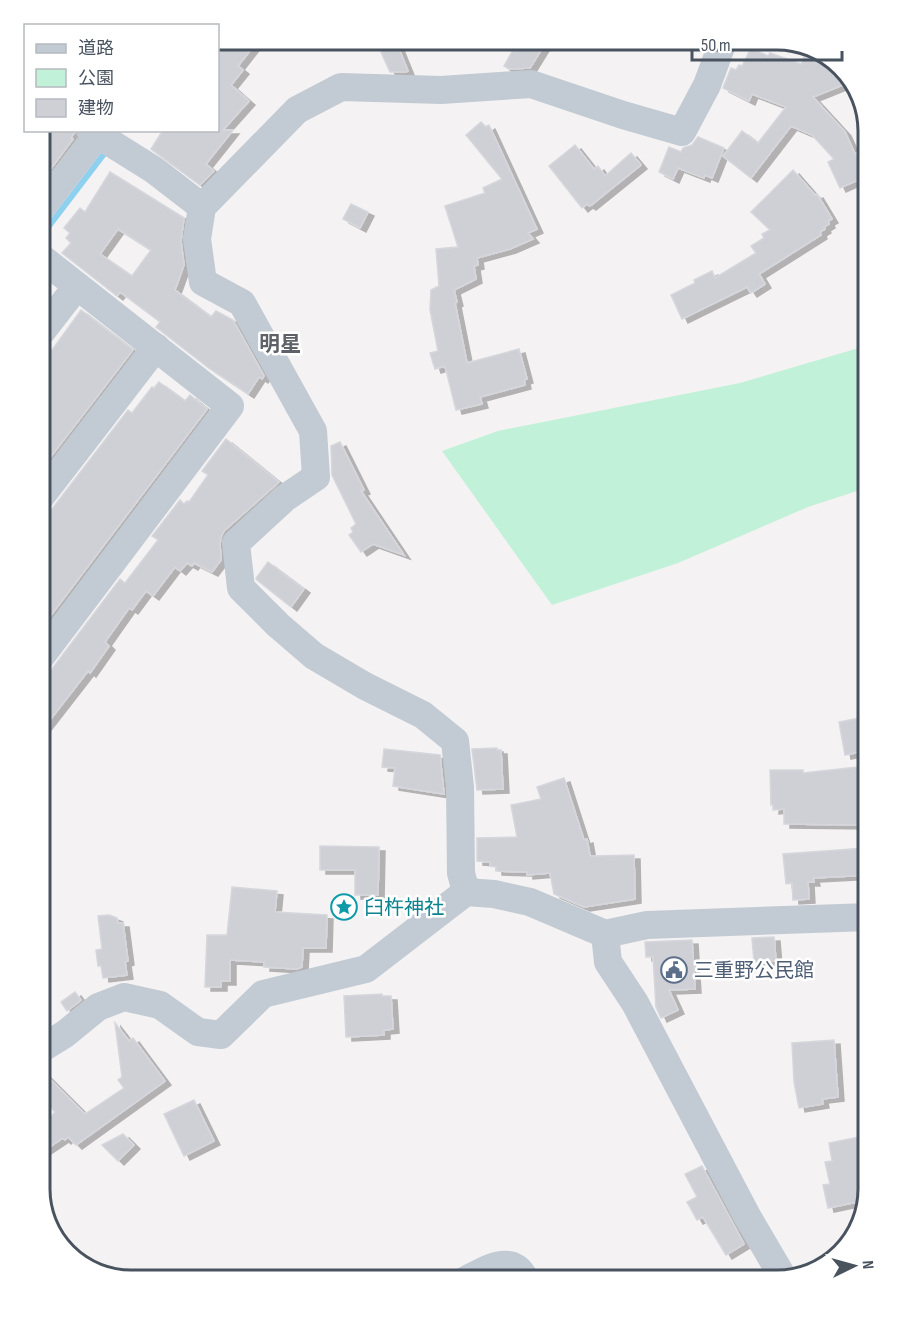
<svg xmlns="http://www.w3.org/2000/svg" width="908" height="1320" viewBox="0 0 908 1320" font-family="'Sofia Sans Condensed','Noto Sans JP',sans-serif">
<defs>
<filter id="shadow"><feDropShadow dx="6" dy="4" stdDeviation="0" flood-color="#0004"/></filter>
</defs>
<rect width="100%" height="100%" fill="#f4f2f2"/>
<!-- green -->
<polygon fill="#c1f1d8" points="869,345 869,487 808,507 678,563 552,605 442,451 498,431 740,383"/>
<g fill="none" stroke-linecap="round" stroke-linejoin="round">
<!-- stream -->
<polyline stroke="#8dd1ef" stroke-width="6" points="39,239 107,150"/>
</g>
<!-- building -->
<g fill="#ced0d6" stroke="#d6d7dd" stroke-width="1.5" fill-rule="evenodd" filter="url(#shadow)">
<polygon points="218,39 259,39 238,66 243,70 231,85 249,101 223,130 233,130 206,164 214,171 200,185 151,149 163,130 218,130 218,54 222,49 218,45"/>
<polygon points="523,39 548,39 530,68 509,69 504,66 513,50 516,52"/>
<polygon points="397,44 408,71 405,72 390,72 381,52"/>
<polygon points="751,48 768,56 770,53 801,64 804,57 845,73 853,81 813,97 845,132 855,154 864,150 869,161 869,175 840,188 828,162 834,159 812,135 791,126 751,178 723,156 742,131 758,143 786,107 752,94 749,101 723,88 731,68 736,70 739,65 742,66"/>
<polygon points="481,122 486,127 489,125 537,229 528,233 533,239 510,249 477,258 478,265 474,266 476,279 454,290 457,302 455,303 467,363 519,349 527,379 524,380 525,385 480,397 482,404 456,410 445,366 435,369 430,353 438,351 430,310 431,290 439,286 436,249 458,247 445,206 485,193 483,188 502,179 466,135"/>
<polygon points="39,130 74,130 74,133 71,138 73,139 50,170 39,161"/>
<polygon points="698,137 724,148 712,178 705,175 704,178 678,168 673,179 659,172 669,147 681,152 683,148 692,145"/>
<polygon points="575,145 594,169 598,166 605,176 631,153 641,165 590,206 587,204 582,208 549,166"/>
<polygon points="793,170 815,195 817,194 832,219 828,221 829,224 824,227 825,229 820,232 821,235 759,274 765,284 751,293 747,287 682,319 671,295 695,283 694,280 712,271 715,278 756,253 751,246 764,238 762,234 770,230 751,212"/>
<path d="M 110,172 L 184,218 L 181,241 L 184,265 L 175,290 L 211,317 L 216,311 L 233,320 L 264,376 L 262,379 L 259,377 L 248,394 L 210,369 L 156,327 L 160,322 L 120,292 L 117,296 L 62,253 L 71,243 L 66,238 L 70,233 L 64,228 L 80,208 L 85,212 ZM 118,229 L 151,250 L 132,276 L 100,254 Z"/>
<polygon points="351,204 368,212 360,228 343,219"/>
<polygon points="81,310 133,350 39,472 39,426 47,415 39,410 39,351 49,348 52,350"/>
<polygon points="159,382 185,401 190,395 207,409 39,631 39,515 46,514 52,509 128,410 132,413 152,387 154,388"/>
<polygon points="226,439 279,482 224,531 221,537 220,544 221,560 212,572 194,563 192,566 187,563 180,571 175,567 153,596 146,591 132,610 129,608 105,642 109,646 90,673 88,671 39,734 39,675 46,674 52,669 120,579 125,583 158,540 152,536 180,500 184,504 187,501 189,502 208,475 202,471"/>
<polygon points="340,442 364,490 361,491 404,555 373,544 361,552 349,535 353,532 351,528 356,524 332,475 331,446"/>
<polygon points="268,562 304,589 291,607 257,580 256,578"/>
<polygon points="865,717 866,723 869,723 869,750 845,755 839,722"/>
<polygon points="497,748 497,750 501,750 503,789 477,790 472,749"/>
<polygon points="384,749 440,755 444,794 393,786 395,768 382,767"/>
<polygon points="857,767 866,818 862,818 863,825 784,824 784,809 773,810 773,805 771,805 770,770 803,770 803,773"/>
<polygon points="564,778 584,840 587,839 590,856 634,855 635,899 584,907 554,894 550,873 527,875 527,872 496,871 496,867 490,866 490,862 477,861 477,838 517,837 511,805 541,799 537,787"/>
<polygon points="320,846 379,847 378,895 355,895 355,870 320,870"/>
<polygon points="865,848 867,858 869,858 869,875 813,878 814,882 808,882 809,899 793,900 792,883 786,884 783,854"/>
<polygon points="232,887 277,891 275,912 327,915 326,948 303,948 302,967 297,969 264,967 264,962 230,960 230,981 221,981 221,987 205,987 207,935 227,935"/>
<polygon points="109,915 117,918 118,923 123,923 128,961 125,962 127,975 103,978 101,966 98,966 96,950 102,949 98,916"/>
<polygon points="774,937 776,961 754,962 752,938"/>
<polygon points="692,940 695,989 669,990 678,1010 661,1018 656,1007 653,957 646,957 645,942"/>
<polygon points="75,992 81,1000 67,1011 61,1002"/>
<polygon points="382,994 382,996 391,996 393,1029 384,1030 384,1035 346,1037 344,996"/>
<polygon points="115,1023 129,1041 133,1038 165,1081 76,1145 68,1137 65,1140 63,1138 39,1154 39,1128 55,1112 39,1096 39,1068 85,1114 124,1088 118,1080 122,1077"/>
<polygon points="834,1040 838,1097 822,1099 823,1104 799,1108 794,1082 792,1043"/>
<polygon points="194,1100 214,1141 184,1156 164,1114"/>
<polygon points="123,1134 134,1145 118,1161 102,1145"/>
<polygon points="864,1136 865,1138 869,1137 869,1190 866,1200 828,1208 823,1185 830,1184 825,1162 832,1161 829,1143"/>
<polygon points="702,1166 744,1244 726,1255 703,1217 697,1220 687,1202 697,1197 685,1174"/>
</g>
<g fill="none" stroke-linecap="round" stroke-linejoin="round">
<!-- minor -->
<g stroke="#c2cbd3" stroke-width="28">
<polyline points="90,130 154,170 202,207"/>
<polyline points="39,211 101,130"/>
<polyline points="39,335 77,286"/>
<polyline points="39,499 156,347"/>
<polyline points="39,659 230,406 39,256"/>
<polyline points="466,892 461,873 460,787 455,741 423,715 365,686 314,656 278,625 241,588 236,543 285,498 316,477 313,431 242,303 203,282 197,239 202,207 297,110 341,87 441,90 531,84 623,115 682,132 707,85 724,39"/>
<polyline points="605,934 608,962 635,1003 747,1216 784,1279"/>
<polyline points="39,1050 65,1034 98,1007 124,997 160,1005 198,1032 221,1035 263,994 366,969 466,892 494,894 530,902 605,934 647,925 869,917"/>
<path d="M 464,1281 C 484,1271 512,1250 526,1281"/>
</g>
</g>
<!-- icons -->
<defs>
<g id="sight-ring" transform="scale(1.35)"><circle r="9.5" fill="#fff" stroke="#0f9aa8" stroke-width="1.5"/><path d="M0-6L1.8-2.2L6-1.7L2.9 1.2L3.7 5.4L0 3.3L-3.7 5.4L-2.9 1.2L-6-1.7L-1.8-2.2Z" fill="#0f9aa8"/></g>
<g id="civic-ring" transform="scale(1.35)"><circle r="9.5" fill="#fff" stroke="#5c6f8a" stroke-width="1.5"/><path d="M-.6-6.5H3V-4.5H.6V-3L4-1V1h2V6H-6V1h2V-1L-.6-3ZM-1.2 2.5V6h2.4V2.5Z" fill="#5c6f8a"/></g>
</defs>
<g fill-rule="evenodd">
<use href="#sight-ring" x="344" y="907"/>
<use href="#civic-ring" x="674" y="970"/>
</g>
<g text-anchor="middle" stroke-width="5" stroke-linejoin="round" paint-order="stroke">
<!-- culture labels -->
<g font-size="20" fill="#0d838f" stroke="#fff" text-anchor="start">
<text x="364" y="914">臼杵神社</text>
</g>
<!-- service labels -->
<g font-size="20" fill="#4e5e75" stroke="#fff" text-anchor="start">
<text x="694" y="977">三重野公民館</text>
</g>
<!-- neighbourhood labels -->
<g font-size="21" font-weight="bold" fill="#5e6167" stroke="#fff">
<text x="280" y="351">明星</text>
</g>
</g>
<!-- crop -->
<path d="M0 0H908V1320H0ZM131 50H777A81 81 0 0 1 858 131V1189A81 81 0 0 1 777 1270H131A81 81 0 0 1 50 1189V131A81 81 0 0 1 131 50Z" fill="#fff" fill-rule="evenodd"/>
<path fill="none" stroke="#495360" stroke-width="3" d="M131 50H777A81 81 0 0 1 858 131V1189A81 81 0 0 1 777 1270H131A81 81 0 0 1 50 1189V131A81 81 0 0 1 131 50Z"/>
<!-- legend -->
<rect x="24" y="24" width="195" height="108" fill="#ffffff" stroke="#b6babf" stroke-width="1.5"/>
<rect x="36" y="44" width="30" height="9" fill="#c2cbd3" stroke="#b6babf" stroke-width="1.5"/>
<text x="78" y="54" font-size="18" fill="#495360">道路</text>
<rect x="36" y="69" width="30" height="18" fill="#c1f1d8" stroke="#b6babf" stroke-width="1.5"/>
<text x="78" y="84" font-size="18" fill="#495360">公園</text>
<rect x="36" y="99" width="30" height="18" fill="#ced0d6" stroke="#b6babf" stroke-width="1.5"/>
<text x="78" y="114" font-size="18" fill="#495360">建物</text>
<!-- north arrow -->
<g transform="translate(854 1266) rotate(85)" stroke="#ffffff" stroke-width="4.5" paint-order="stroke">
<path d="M0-4.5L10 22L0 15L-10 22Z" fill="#495360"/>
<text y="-9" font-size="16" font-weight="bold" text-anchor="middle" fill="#495360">N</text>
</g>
<!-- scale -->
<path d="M692 51v9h150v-9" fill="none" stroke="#495360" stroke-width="3"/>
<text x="701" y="51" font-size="18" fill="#495360" stroke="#ffffff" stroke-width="4.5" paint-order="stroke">50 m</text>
</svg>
